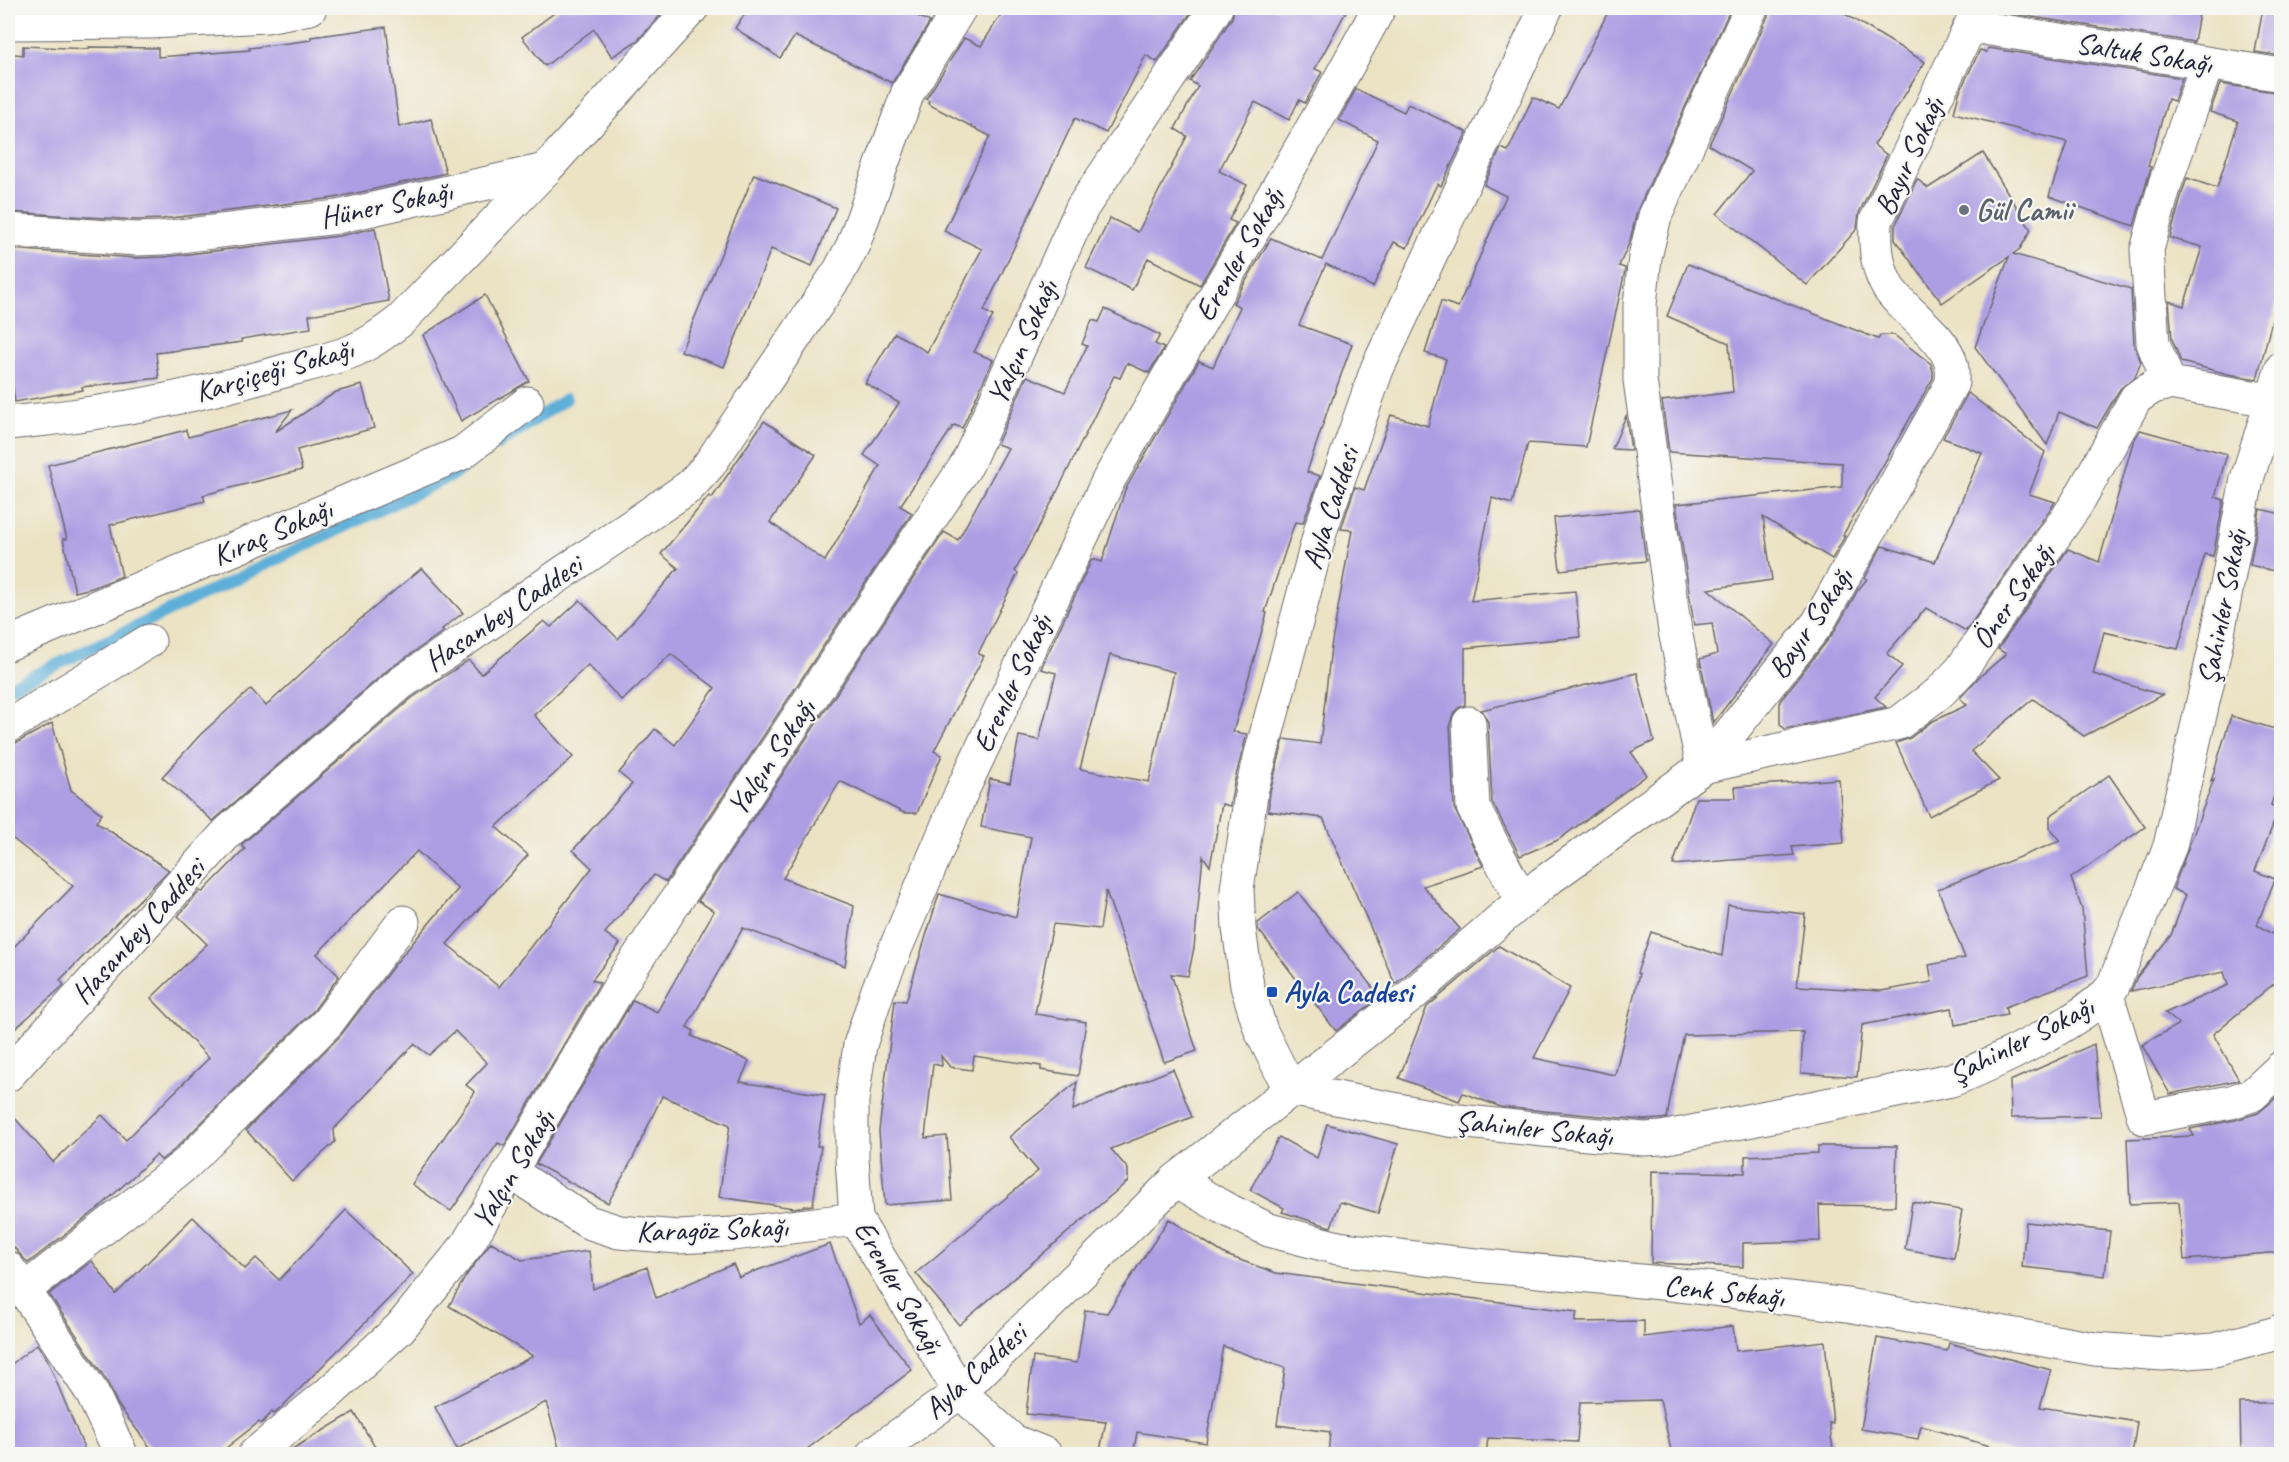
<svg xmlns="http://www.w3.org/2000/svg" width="2289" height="1462" viewBox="0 0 2289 1462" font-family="Caveat,sans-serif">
<rect width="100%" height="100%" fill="#f6f6f2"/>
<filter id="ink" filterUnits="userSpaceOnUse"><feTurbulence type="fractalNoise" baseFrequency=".0167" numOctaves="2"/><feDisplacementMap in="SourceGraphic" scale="12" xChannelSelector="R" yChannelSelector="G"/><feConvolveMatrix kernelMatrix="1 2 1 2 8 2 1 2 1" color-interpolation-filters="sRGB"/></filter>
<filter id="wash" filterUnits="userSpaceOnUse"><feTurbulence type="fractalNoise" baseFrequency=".008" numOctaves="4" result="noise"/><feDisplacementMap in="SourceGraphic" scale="24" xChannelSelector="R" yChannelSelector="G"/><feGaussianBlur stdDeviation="1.35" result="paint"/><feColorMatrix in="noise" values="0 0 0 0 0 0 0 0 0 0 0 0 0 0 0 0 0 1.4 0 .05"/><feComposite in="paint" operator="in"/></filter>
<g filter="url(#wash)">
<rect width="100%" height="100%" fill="#ece3c5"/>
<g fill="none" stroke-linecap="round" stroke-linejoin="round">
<!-- stream -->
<g stroke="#5dafd8" stroke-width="12">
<polyline points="497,445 566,399"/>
<polyline points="8,688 449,477 465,466"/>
</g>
</g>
<g id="blocks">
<!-- building -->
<g fill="#ad9ee3" fill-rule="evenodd">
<polygon points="561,8 667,8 638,40 612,57 594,29 545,66 522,37"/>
<polygon points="738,8 901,8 930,22 892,83 795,36 780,58 735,28 746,12"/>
<path d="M 1005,8 L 1194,8 L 1157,62 L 1146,55 L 1106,133 L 1075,118 L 984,311 L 993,316 L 974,352 L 993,360 L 962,428 L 954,425 L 900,506 L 912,513 L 666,882 L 654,875 L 605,933 L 620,944 L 592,980 L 600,983 L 504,1146 L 498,1143 L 451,1211 L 412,1184 L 475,1092 L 466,1085 L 487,1063 L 455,1031 L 429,1055 L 414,1044 L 334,1129 L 335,1142 L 292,1181 L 246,1130 L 341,1035 L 395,964 L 458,889 L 417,851 L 317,954 L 339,976 L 314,1010 L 174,1150 L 161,1160 L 156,1155 L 100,1207 L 28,1263 L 8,1241 L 8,1110 L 53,1162 L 102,1115 L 126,1140 L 209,1058 L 151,998 L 207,944 L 178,916 L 200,891 L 203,892 L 245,849 L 241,845 L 412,698 L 469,660 L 481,674 L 544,621 L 551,627 L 580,600 L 618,639 L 678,568 L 661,554 L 709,496 L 712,498 L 764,421 L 816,455 L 770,522 L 825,561 L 880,466 L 864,455 L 899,403 L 865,383 L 895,333 L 927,352 L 982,249 L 944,231 L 990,136 L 928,104 L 929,101 L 926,99 L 964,38 L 981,46 ZM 671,654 L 715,688 L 675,745 L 655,729 L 619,773 L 632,784 L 573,850 L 592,868 L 499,987 L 447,944 L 528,855 L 496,827 L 573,757 L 534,715 L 588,665 L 622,701 Z"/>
<polygon points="1234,8 1348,8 1315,69 1322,72 1305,103 1299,100 1289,120 1255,102 1219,171 1247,185 1229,220 1236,223 1200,285 1148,258 1132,290 1086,268 1110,218 1138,232 1187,136 1175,129 1198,86 1190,81 1232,18"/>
<polygon points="1610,8 1731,8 1637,211 1630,241 1619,266 1625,268 1625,271 1586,447 1528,443 1512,504 1492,498 1471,601 1575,591 1580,637 1465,648 1465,705 1458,708 1453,714 1450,724 1454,808 1483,866 1423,886 1460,929 1395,984 1323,818 1268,811 1270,792 1284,739 1320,744 1331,647 1352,530 1341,529 1355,487 1364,490 1391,415 1428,426 1446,359 1425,353 1441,301 1458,307 1506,196 1484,185 1501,148 1508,151 1533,97 1559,109"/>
<polygon points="1770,8 1835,8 1925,62 1874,145 1887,155 1859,213 1857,229 1807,285 1717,214 1752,171 1709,145 1768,16"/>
<polygon points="2001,8 2200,8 2194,42 2000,12"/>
<polygon points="2263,8 2282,8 2282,56 2255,52"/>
<polygon points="386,27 399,127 431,119 446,173 334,198 162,219 137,220 8,212 8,53 23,55 23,46 89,49 89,47 158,48 158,57 250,50 249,48 311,40 311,37"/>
<polygon points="1988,48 2182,78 2174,101 2168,99 2148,166 2151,167 2134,226 2049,196 2067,142 1954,113 1959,93 1980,50 1987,52"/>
<polygon points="2220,84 2282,93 2282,282 2257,379 2228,374 2181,362 2172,339 2169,301 2184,306 2202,247 2170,238 2183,190 2187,178 2217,188 2238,121 2210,112"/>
<path d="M 1356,89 L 1404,112 L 1408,104 L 1467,132 L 1441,186 L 1437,184 L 1407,248 L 1394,242 L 1373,287 L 1326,264 L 1299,325 L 1352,344 L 1331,403 L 1330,403 L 1307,472 L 1320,476 L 1303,523 L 1295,522 L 1265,612 L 1267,613 L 1233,732 L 1247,734 L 1234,783 L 1230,806 L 1222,804 L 1210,866 L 1203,856 L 1194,948 L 1188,976 L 1171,974 L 1197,1051 L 1164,1062 L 1106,891 L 1100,929 L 1053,924 L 1035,1014 L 1086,1022 L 1078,1076 L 1041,1070 L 1041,1066 L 974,1056 L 972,1070 L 950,1067 L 941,1056 L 942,1066 L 933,1064 L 925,1138 L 947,1136 L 952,1200 L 885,1205 L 879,1131 L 895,1000 L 906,1001 L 939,894 L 1016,917 L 1031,837 L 981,827 L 990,779 L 1010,783 L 1019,736 L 1039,740 L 1056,673 L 1041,669 L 1043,664 L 1092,559 L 1102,562 L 1125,490 L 1199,361 L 1213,367 L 1240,307 L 1233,303 L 1271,238 L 1322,260 L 1378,140 L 1339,120 ZM 1110,655 L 1174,672 L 1149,782 L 1080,769 Z"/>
<polygon points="1983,153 2031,230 2020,249 2013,254 2131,289 2134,345 2141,362 2135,377 2120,389 2097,428 2059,412 2047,445 1975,347 2009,257 1942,303 1895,240 1895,226 1917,179 1928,188"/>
<polygon points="754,174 836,208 812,266 771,249 724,367 681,351"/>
<polygon points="375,228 389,301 309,315 311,328 241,339 242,342 156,353 159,378 82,387 83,390 15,402 8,354 8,249 136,258 164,257 339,236"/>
<polygon points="1688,264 1878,339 1881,335 1894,335 1931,364 1933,372 1933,378 1843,535 1845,536 1832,559 1763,517 1772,580 1708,589 1774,644 1713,723 1700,659 1717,654 1712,623 1694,625 1676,504 1842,487 1842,463 1669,452 1662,401 1733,392 1729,343 1667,316"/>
<polygon points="485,295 529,381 461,421 423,335"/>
<polygon points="1105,309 1160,335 1155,344 1164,348 1149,373 1127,363 1120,378 1114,376 1054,498 1015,571 1018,573 978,654 984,656 934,751 942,755 917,813 904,813 840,781 783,878 854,906 845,966 743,928 687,1027 694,1031 692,1036 749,1061 740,1082 825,1095 817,1146 821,1146 813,1205 794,1208 719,1197 730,1125 662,1096 633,1158 608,1203 536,1164 633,1000 657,1012 714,911 698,901 944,532 958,540 1008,448 997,444 1027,376 1065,392 1087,346 1082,344 1092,320 1099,322"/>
<polygon points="362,385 374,428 297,450 302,470 203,495 205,501 110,525 122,576 92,588 75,592 63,539 67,539 48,465 186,430 188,437 292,410 275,432 336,392"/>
<polygon points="1968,393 2045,452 2029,494 2055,502 1966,631 1926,608 1887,653 1902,666 1875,697 1886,707 1785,729 1780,724 1780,701 1834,632 1858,590 1867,579 1865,578 1882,546 1935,562 1982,453 1943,438"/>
<polygon points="1626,416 1631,450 1612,449"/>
<polygon points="2140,430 2227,454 2215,497 2224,500 2213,556 2205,554 2178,649 2104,632 2093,674 2162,695 2084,736 2033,699 1971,751 1999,780 1929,816 1896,743 1910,738 1931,722 1967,705 1960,698 1978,678 2006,654 1998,649 2068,549 2099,562 2133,442"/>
<polygon points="1639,509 1646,561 1560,570 1554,518"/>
<polygon points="2260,509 2282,514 2282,573 2250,565"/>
<polygon points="422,568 463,613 442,629 444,631 389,669 213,821 162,777 201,734 251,689 266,706 358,621"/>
<polygon points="1637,673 1654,741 1631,752 1647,775 1558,840 1520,856 1492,802 1488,722 1481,710"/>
<polygon points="2231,716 2282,731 2282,770 2271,805 2279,809 2255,871 2275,879 2257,925 2282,940 2282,977 2213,1034 2239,1080 2170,1094 2142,1045 2179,1024 2165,1013 2228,985 2224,972 2131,991 2137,977 2171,935 2186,895 2173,889 2214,779 2211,781"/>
<polygon points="52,723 71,790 102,814 96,822 169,870 60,980 64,985 8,1035 8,953 73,886 8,835 8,745 18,742"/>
<polygon points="2109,775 2145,827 2071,878 2082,909 2088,976 2005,1007 2007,1015 1955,1025 1952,1008 1862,1025 1857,1077 1801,1073 1803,1032 1684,1035 1672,1089 1667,1118 1660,1119 1644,1120 1501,1107 1463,1093 1459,1101 1399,1078 1427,1007 1499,946 1570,988 1534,1058 1615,1075 1639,974 1637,973 1651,932 1722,956 1728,905 1805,914 1797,986 1881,991 1932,982 1929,965 1965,958 1938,889 2060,841 2050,828 2050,816"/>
<polygon points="1839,779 1844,843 1792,847 1794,855 1673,865 1696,798 1736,798 1735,787"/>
<polygon points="1298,892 1380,997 1336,1031 1258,929 1258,923"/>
<polygon points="2094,1044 2101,1116 2011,1118 2010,1081"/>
<polygon points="1173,1069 1192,1117 1111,1149 1128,1169 1128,1181 959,1325 916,1273 1038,1171 1009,1137 1077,1082 1073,1110"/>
<polygon points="2282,1093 2282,1252 2184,1260 2179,1202 2130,1204 2127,1139 2194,1136 2190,1129 2235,1120 2258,1113"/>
<polygon points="1327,1124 1398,1144 1378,1213 1340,1202 1331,1227 1282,1212 1284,1208 1250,1190 1279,1137 1317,1158"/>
<polygon points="1818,1146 1897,1146 1895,1206 1819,1205 1820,1241 1743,1243 1743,1267 1651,1263 1652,1171 1745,1173 1745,1156 1818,1153"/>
<polygon points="1912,1202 1962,1210 1954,1258 1905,1249"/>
<polygon points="346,1210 413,1274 281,1408 274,1414 272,1412 261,1424 259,1422 217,1455 156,1455 118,1405 107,1381 49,1294 92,1261 116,1294 193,1217 245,1269 256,1258 279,1280"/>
<polygon points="1169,1219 1226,1255 1276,1273 1577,1312 1575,1322 1644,1321 1644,1337 1733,1326 1736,1351 1825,1341 1833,1424 1829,1423 1834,1455 1672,1455 1660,1400 1580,1402 1577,1442 1488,1438 1486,1455 1328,1455 1330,1432 1277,1425 1285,1368 1223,1346 1206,1443 1137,1432 1133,1455 1099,1455 1106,1422 1026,1414 1033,1357 1077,1363 1085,1310 1107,1313"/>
<polygon points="2026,1222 2110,1231 2105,1276 2022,1267"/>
<polygon points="491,1242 522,1260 589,1251 593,1289 647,1267 656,1298 733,1264 739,1277 830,1244 859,1323 870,1315 912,1370 799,1455 561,1455 546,1402 457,1449 435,1407 533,1356 449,1306 466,1276"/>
<polygon points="1877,1338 1947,1351 1949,1343 2051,1370 2040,1407 2137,1422 2132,1455 2021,1455 1921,1426 1918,1439 1861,1429"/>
<polygon points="37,1344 47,1359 87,1455 8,1455 8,1367"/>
<polygon points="2240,1403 2282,1403 2282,1455 2241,1455"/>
<polygon points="354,1412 380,1455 284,1455 284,1454"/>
</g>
</g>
</g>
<g filter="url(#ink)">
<use href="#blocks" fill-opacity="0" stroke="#69666b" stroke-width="1.5"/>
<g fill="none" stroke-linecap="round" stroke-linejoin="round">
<!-- minor casing -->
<g stroke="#69666b" stroke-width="35">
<g id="minor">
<polyline points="8,23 150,22 266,16 310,8"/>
<polyline points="1971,26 2282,75"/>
<polyline points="8,230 137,239 163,238 337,217 545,170 692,8"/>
<polyline points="2169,383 2153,343 2147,250 2165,184 2207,64"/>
<path d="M 8,423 C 101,415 194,397 284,371 C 306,365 329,360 350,352 C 368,345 384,333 400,321 L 545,170"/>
<polyline points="8,644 462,453 527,403"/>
<polyline points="1469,723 1473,807 1522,901"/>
<polyline points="8,726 149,641"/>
<polyline points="1703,767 1675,631 1640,380 1640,305 1645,257 1655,216 1751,8"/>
<polyline points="1703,767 1899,723 1940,692 1961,670 2076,505 2136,398 2153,387 2169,383 2270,400"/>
<polyline points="2107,995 2144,1118 2231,1102 2252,1095 2282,1067"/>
<polyline points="8,1075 228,832 401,683 689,487 709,465 840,270 853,245 908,92 960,8"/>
<path d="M 1290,1089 L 1449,1120 L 1543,1130 L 1644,1139 L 1662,1138 L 1951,1080 C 1987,1068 2093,1016 2113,986 L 2170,846 L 2215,649 L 2247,479 L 2282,368"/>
<polyline points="1290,1089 1261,1031 1247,986 1239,928 1237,889 1252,788 1321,529 1377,369 1546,8"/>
<polyline points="512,1173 588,1222 619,1232 678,1237 733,1234 856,1219"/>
<polyline points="1176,1180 1222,1207 1269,1230 1338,1248 1456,1263 1671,1284 1847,1305 2095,1349 2163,1354 2214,1350 2277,1333 2282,1330"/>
<polyline points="8,1268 24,1290 91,1391 121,1454"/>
<polyline points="24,1290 186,1164 328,1022 403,922"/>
<polyline points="255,1454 329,1393 400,1328 467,1245 627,974 967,464 1082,208 1216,8"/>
<path d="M 873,1454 L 960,1392 L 1176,1180 L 1412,995 L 1543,883 L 1703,767 L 1818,623 L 1952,383 C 1952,377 1953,370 1951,364 C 1946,338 1904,311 1889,289 C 1876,268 1875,244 1876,221 L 1979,8"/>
<polyline points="1045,1454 1013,1441 960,1392 856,1219 852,1158 852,1100 860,1045 878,990 962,791 1108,481 1332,94 1379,8"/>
</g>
</g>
<!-- minor -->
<use href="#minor" stroke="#fff" stroke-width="33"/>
</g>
</g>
<!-- markers -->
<circle fill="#6b7280" stroke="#f6f6f2" stroke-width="2" cx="1964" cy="210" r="6"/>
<rect fill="#1a4fb4" stroke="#f6f6f2" stroke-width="2" x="1266" y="986" width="12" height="12" rx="3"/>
<g text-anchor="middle" stroke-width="4.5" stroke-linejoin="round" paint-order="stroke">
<!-- street labels -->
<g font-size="30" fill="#22223b" stroke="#f6f6f2">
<text transform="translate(2144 53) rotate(9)" y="10">Saltuk Sokağı</text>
<text transform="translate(1909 156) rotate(-65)" y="10">Bayır Sokağı</text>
<text transform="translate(386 204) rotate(-12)" y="10">Hüner Sokağı</text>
<text transform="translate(1239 254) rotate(-60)" y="10">Erenler Sokağı</text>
<text transform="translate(1022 342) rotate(-66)" y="10">Yalçın Sokağı</text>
<text transform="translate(274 370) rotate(-16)" y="10">Karçiçeği Sokağı</text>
<text transform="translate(1330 508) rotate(-72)" y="10">Ayla Caddesi</text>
<text transform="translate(272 532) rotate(-23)" y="10">Kıraç Sokağı</text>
<text transform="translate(2013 596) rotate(-55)" y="10">Öner Sokağı</text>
<text transform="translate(2222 607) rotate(-79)" y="10">Şahinler Sokağı</text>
<text transform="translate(503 613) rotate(-34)" y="10">Hasanbey Caddesi</text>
<text transform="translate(1810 623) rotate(-56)" y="10">Bayır Sokağı</text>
<text transform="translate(1012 683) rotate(-65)" y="10">Erenler Sokağı</text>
<text transform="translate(771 757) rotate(-56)" y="10">Yalçın Sokağı</text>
<text transform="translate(138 931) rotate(-48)" y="10">Hasanbey Caddesi</text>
<text transform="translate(2021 1040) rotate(-27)" y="10">Şahinler Sokağı</text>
<text transform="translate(1534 1128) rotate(6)" y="10">Şahinler Sokağı</text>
<text transform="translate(513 1169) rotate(-59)" y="10">Yalçın Sokağı</text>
<text transform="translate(712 1229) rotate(-2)" y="10">Karagöz Sokağı</text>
<text transform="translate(899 1287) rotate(60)" y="10">Erenler Sokağı</text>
<text transform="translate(1724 1291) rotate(6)" y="10">Cenk Sokağı</text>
<text transform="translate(975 1371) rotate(-42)" y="10">Ayla Caddesi</text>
</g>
<!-- worship labels -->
<g font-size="30" font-weight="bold" fill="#5b616d" stroke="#f6f6f2" text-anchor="start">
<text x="1976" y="220">Gül Camii</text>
</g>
<!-- transit labels -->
<g font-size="30" font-weight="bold" fill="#164399" stroke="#f6f6f2" text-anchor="start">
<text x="1284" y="1002">Ayla Caddesi</text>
</g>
</g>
<!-- margin -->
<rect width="2289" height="1462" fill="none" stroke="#f6f6f2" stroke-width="30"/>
</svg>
